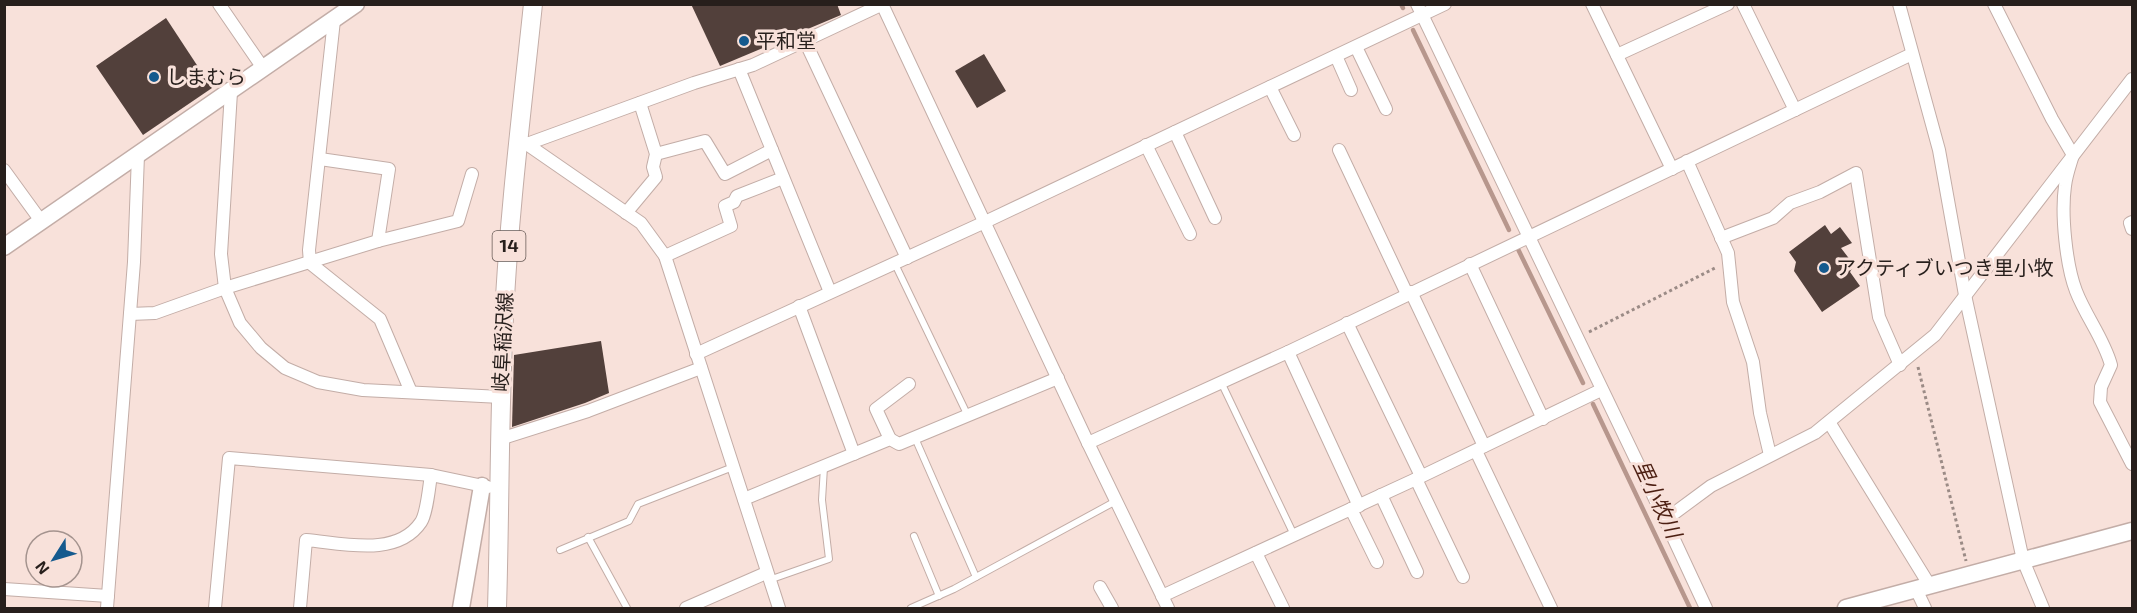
<svg xmlns="http://www.w3.org/2000/svg" width="2137" height="613" viewBox="0 0 2137 613" font-family="'Exo 2','Noto Sans JP',sans-serif">
<rect width="100%" height="100%" fill="#f8e1da"/>
<g fill="none" stroke-linecap="round" stroke-linejoin="round">
<!-- stream -->
<g stroke="#b7978d" stroke-width="4.5">
<polyline points="1401,4 1403,8"/>
<polyline points="1413,30 1509,230"/>
<polyline points="1517,247 1583,383"/>
<polyline points="1593,404 1690,608"/>
</g>
</g>
<!-- building -->
<g fill="#52403b">
<polygon points="691,4 837,4 841,15 720,66"/>
<polygon points="166,18 212,88 143,135 96,66"/>
<polygon points="984,54 1006,91 977,108 955,71"/>
<polygon points="1825,225 1831,234 1840,227 1852,243 1841,248 1854,265 1850,272 1860,286 1822,312 1794,271 1796,262 1789,252"/>
<polygon points="601,341 609,393 585,403 512,427 514,355"/>
</g>
<g fill="none" stroke-linecap="round" stroke-linejoin="round">
<!-- lane casing -->
<g stroke="#c3ada7" stroke-width="8">
<g id="lane">
<polyline points="895,264 968,416"/>
<polyline points="1221,382 1294,535"/>
<polyline points="915,438 976,577"/>
<polyline points="914,536 939,596"/>
<polyline points="588,537 627,608"/>
<polyline points="560,550 629,521 638,504 733,467"/>
<polyline points="769,580 829,559 822,500 824,467"/>
<polyline points="911,608 954,589 1116,501"/>
</g>
</g>
<!-- street casing -->
<g stroke="#c3ada7" stroke-width="14">
<g id="street">
<polyline points="219,4 263,68"/>
<polyline points="882,4 1088,443 1168,608"/>
<polyline points="1417,4 1665,520 1706,608"/>
<polyline points="1592,4 1672,169"/>
<polyline points="1743,4 1795,110"/>
<polyline points="1899,4 1939,150 1965,295 2023,560 2043,608"/>
<path d="M 1994,4 L 2052,119 L 2073,155 C 2070,165 2066,176 2065,186 C 2061,214 2066,265 2076,291 C 2086,317 2104,339 2111,365 L 2101,387 L 2100,402 L 2132,464"/>
<polyline points="334,20 309,250 310,263 380,319 411,392"/>
<polyline points="805,41 907,258"/>
<polyline points="1356,47 1386,109"/>
<polyline points="1617,55 1728,4"/>
<polyline points="1336,56 1351,90"/>
<polyline points="739,69 830,292"/>
<polyline points="1270,87 1294,135"/>
<polyline points="231,92 221,254 225,288 240,323 261,348 285,368 318,382 363,390 501,397"/>
<polyline points="1175,132 1215,218"/>
<polyline points="518,138 641,223 665,256 779,608"/>
<polyline points="527,144 694,83 753,65 883,4"/>
<polyline points="1146,145 1190,234"/>
<polyline points="1339,150 1407,294"/>
<polyline points="656,154 705,141 725,174 772,150"/>
<polyline points="320,159 389,169 378,241"/>
<polyline points="1687,161 1728,253 1733,302 1753,362 1760,413 1770,455"/>
<polyline points="4,170 41,221"/>
<polyline points="626,213 656,177 653,167 656,154 640,103"/>
<polyline points="2132,222 2130,223 2132,229"/>
<polyline points="1721,238 1773,218 1790,203 1820,192 1856,173 1879,317 1900,365"/>
<polyline points="665,256 731,226 725,206 734,202 737,196 783,178"/>
<polyline points="1470,264 1543,419"/>
<polyline points="1411,292 1484,446"/>
<polyline points="799,306 854,454"/>
<polyline points="130,314 155,313 225,288 378,241 458,221 472,174"/>
<polyline points="1347,323 1421,476"/>
<polyline points="1288,352 1359,506"/>
<polyline points="696,354 985,222 1445,4"/>
<polyline points="1829,422 1930,586"/>
<polyline points="500,439 588,411 701,368"/>
<polyline points="890,439 876,409 909,384"/>
<polyline points="1088,443 1288,352 1912,54"/>
<polyline points="1476,451 1551,608"/>
<polyline points="1416,479 1463,577"/>
<polyline points="1381,495 1417,572"/>
<polyline points="744,499 890,439 899,444 1058,378"/>
<polyline points="1351,509 1377,562"/>
<polyline points="1665,520 1711,486 1815,433 1935,335 2132,79"/>
<polyline points="1256,553 1283,608"/>
<polyline points="1100,587 1112,608"/>
<polyline points="4,589 108,596"/>
<polyline points="1916,589 1925,608"/>
<polyline points="1162,596 1416,479 1601,390"/>
<polyline points="107,608 134,262 138,155"/>
<polyline points="215,608 229,458 431,475 488,487"/>
<path d="M 300,608 L 306,540 C 342,543 397,558 421,522 C 427,513 429,487 431,475"/>
<polyline points="686,608 766,573"/>
</g>
</g>
<!-- secondary casing -->
<g stroke="#c3ada7" stroke-width="19">
<g id="secondary">
<polyline points="4,247 356,4"/>
<polyline points="461,608 482,486"/>
<polyline points="1846,608 2132,531"/>
</g>
</g>
<!-- primary casing -->
<g stroke="#c3ada7" stroke-width="20">
<path id="primary" d="M 497,608 C 500,511 499,414 504,317 C 509,213 522,109 533,4"/>
</g>
<!-- path -->
<g stroke="#9b8b86" stroke-width="3" stroke-dasharray="3 3" stroke-linecap="butt">
<polyline points="1589,332 1717,267"/>
<polyline points="1918,367 1966,561"/>
</g>
<!-- lane -->
<use href="#lane" stroke="#fff" stroke-width="6"/>
<!-- street -->
<use href="#street" stroke="#fff" stroke-width="12"/>
<!-- secondary -->
<use href="#secondary" stroke="#fff" stroke-width="16"/>
<!-- primary -->
<use href="#primary" stroke="#fff" stroke-width="18"/>
</g>
<!-- markers -->
<g fill="#155a8e" stroke="#f8e1da" stroke-width="2">
<circle cx="744" cy="41" r="6"/>
<circle cx="154" cy="77" r="6"/>
<circle cx="1824" cy="268" r="6"/>
</g>
<g text-anchor="middle" stroke-width="6" stroke-linejoin="round" paint-order="stroke">
<!-- shield labels -->
<rect fill="#f8e1da" stroke="#665955" stroke-width="1.5" x="492.5" y="231" width="33" height="30" rx="4.5"/>
<g font-size="18" font-weight="bold" fill="#271f1c">
<text x="509" y="252">14</text>
</g>
<!-- poi labels -->
<g font-size="20" fill="#271f1c" stroke="#f8e1da" text-anchor="start">
<text x="756" y="48">平和堂</text>
<text x="166" y="84">しまむら</text>
<text x="1836" y="275">アクティブいつき里小牧</text>
</g>
<!-- street labels -->
<g font-size="20" fill="#271f1c" stroke="#f8e1da">
<text transform="translate(503 342) rotate(-87)" y="7">岐阜稲沢線</text>
</g>
<!-- water labels -->
<g font-size="21" font-style="italic" fill="#4c1f12" stroke="#f8e1da">
<text transform="translate(1657 499) rotate(65)" y="7">里小牧川</text>
</g>
</g>
<!-- border -->
<rect width="2137" height="613" fill="none" stroke="#271f1c" stroke-width="12"/>
<!-- north arrow -->
<g transform="translate(54 559) rotate(233)"><circle r="28" fill="#f8e1da" stroke="#a4938e" stroke-width="1.5"/>
<path d="M0-4.5L10 22L0 15L-10 22Z" fill="#155a8e"/>
<text y="-9" font-size="16" font-weight="bold" text-anchor="middle" fill="#271f1c">N</text>
</g>
</svg>
